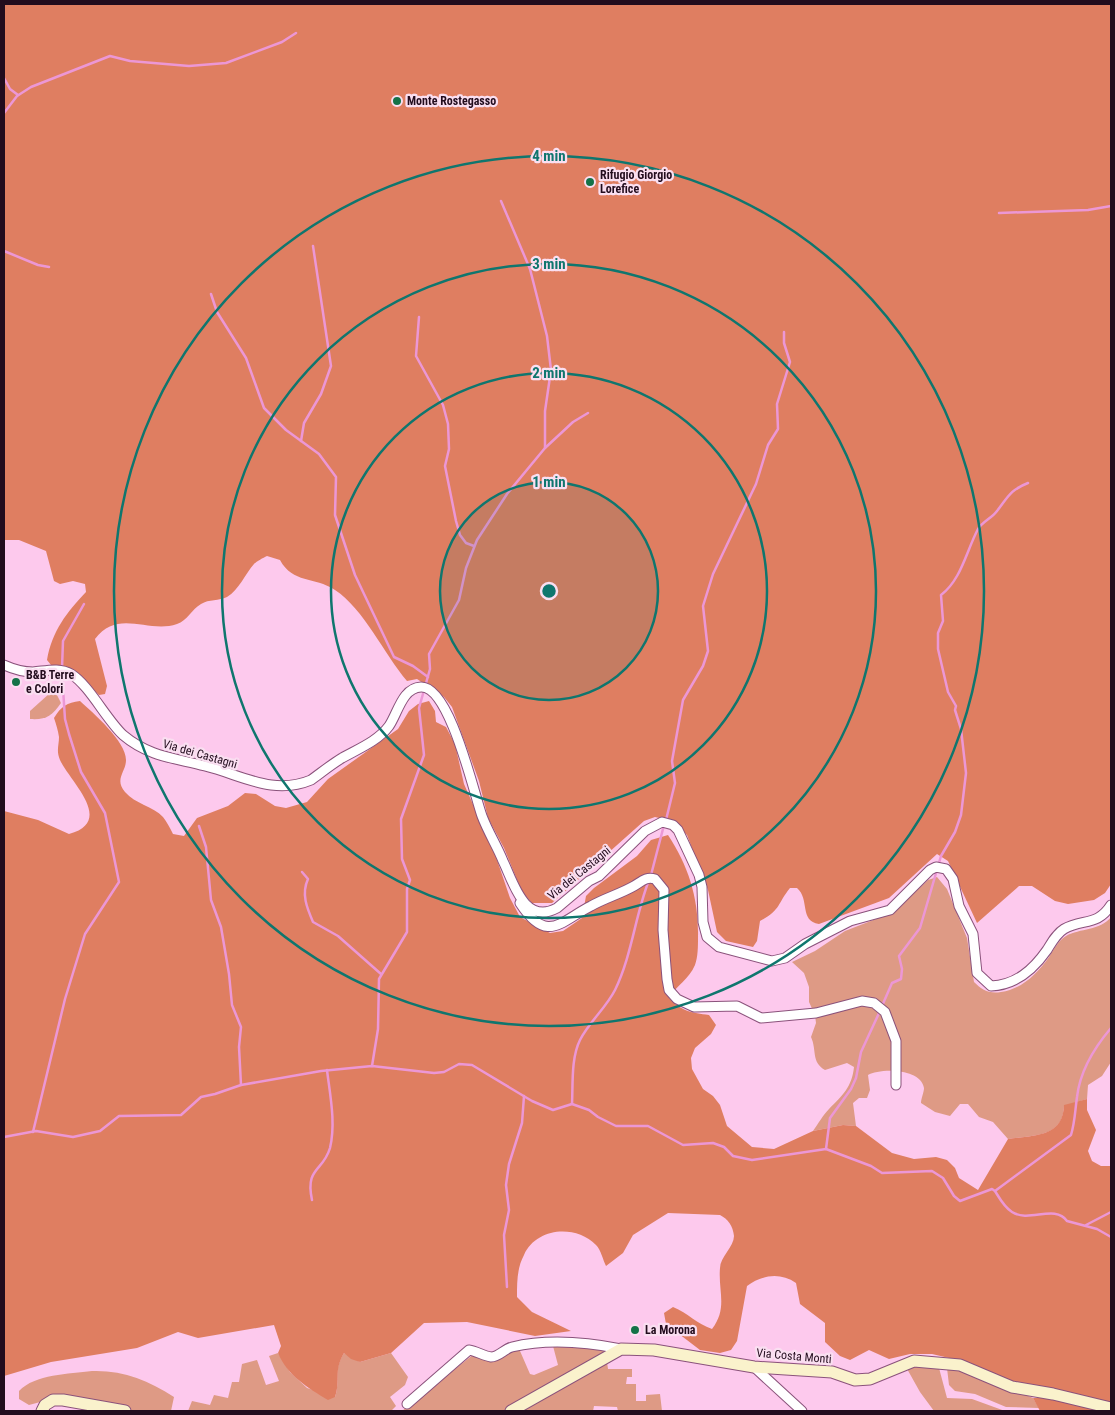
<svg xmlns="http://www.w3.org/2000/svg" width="1115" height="1415" viewBox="0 0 1115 1415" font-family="'Roboto Condensed',sans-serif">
<rect width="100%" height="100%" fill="#fdc9ed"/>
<!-- green -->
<g fill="#de9a85">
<path d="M 50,693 L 56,693 L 61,703 C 52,716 46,720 30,719 L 30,711 Z"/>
<path d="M 937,877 L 947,889 L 967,938 L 974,982 C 982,990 989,994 1001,992 C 1022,989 1037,974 1049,957 C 1054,949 1058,941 1066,936 C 1080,928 1100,931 1111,917 L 1111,1062 L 1102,1076 L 1088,1085 L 1087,1099 L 1064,1106 C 1063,1138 1033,1135 1008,1139 L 993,1122 L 979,1117 L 968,1104 L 960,1104 L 950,1116 L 935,1112 L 921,1103 C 921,1099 924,1092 924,1088 C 921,1068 880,1068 868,1075 L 870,1090 L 867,1098 L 859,1098 L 853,1103 L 856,1126 L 843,1125 L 813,1131 C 818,1124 823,1115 829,1109 C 842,1096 852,1087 854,1067 L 847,1063 L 825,1070 C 811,1062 817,1050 811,1037 L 816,1023 L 815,1015 L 809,1002 L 809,987 L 804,973 L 792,962 L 815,951 L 845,931 L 894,912 L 928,880 Z"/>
<polygon points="553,1346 605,1348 609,1352 505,1411 402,1411 474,1354 483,1357 516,1350 520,1351 530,1374 534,1375 558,1365"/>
<path d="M 278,1353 L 290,1372 L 307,1388 L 335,1397 C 341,1379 332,1373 344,1353 L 360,1362 L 391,1353 L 408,1377 L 405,1385 L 390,1397 L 396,1406 L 391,1411 L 188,1411 L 192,1401 L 210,1405 L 214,1395 L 228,1398 L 232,1382 L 239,1382 L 242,1364 L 257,1360 L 266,1385 L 279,1381 L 269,1356 Z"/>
<polygon points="607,1362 608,1369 632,1369 632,1377 627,1377 626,1384 636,1384 636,1401 646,1401 646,1395 660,1394 662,1411 618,1411 617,1407 594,1406 593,1411 519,1411"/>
<polygon points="917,1363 939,1368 947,1398 972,1399 1005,1411 934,1411 920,1392 906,1367"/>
<polygon points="947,1368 961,1368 1033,1398 1039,1408 1006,1407 975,1394 955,1391 949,1385"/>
<path d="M 92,1371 C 123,1370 148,1380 174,1397 L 171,1411 L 135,1411 L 44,1401 L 29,1405 L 19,1399 L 19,1391 C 35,1374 69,1374 92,1371 Z"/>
</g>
<!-- forest -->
<g fill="#df7e61">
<path d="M 4,4 L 1111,4 L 1111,884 L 1105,893 L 1094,900 L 1068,904 L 1055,901 L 1032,886 L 1019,886 L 977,923 L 948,861 L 937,854 L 889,898 L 819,924 C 799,921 810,899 797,888 L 790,888 C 777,904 781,910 760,921 L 757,941 L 753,947 L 726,941 L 717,932 L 708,890 L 687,835 L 672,821 L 655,817 L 644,821 L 552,903 L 532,903 L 522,892 L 504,848 L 488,818 L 479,781 L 452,707 L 444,697 L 417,679 L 407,681 C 384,654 364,609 335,590 C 314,576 293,584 280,560 L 267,556 C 263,558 257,561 254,564 C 245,574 239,590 227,597 C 219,601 209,599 201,604 C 192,609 187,621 177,624 C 148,634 118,608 95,639 L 107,686 L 105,694 L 99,695 C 83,680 74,666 51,665 L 47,660 C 52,631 67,612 86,592 L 85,584 L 73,581 L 60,584 L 54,581 L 46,551 L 19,540 L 4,540 Z"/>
<path d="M 80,701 C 93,713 126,741 126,760 C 126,772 114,779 125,792 C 135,804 153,806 163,817 C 167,822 170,828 173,834 L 184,836 L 197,818 L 228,806 L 245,793 L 256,794 L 275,806 L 286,808 L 307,802 L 328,779 L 398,729 L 409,711 L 418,704 L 429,701 L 435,711 L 436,722 L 446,727 L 455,744 L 464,784 L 495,854 L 510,898 L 520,917 L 550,933 L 563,931 L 582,918 L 586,896 L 594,888 L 637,856 L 651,840 L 668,835 C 689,867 699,899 698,938 C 698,946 698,957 695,965 C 689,979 677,985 669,998 C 681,1011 692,1013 709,1015 L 716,1025 L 711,1034 L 695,1048 L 691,1058 L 692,1069 L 703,1089 L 713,1096 L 720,1105 L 727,1126 L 752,1147 L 774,1149 L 813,1131 L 843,1125 L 856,1126 L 892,1153 L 914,1159 L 936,1157 L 947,1160 L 955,1168 L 959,1178 L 978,1190 L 1008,1139 C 1033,1135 1063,1138 1064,1105 L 1087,1099 L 1087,1110 L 1096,1130 L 1088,1151 L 1092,1161 L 1101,1166 L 1111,1166 L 1111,1403 L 1031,1389 L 962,1361 L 932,1354 L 910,1354 L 889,1359 L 869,1350 L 850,1360 L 840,1356 L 825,1342 L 825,1323 L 800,1304 L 796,1283 C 780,1272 762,1275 747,1286 L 737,1341 L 731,1350 L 720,1353 L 700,1350 L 666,1324 L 664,1313 L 673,1307 C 688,1313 697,1324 712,1329 C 728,1308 718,1291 720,1268 C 720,1257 734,1247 734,1236 C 733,1226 728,1219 720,1215 L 668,1213 L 633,1235 L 623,1253 L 606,1266 C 603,1260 601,1250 596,1245 C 575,1224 536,1228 524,1255 C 517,1268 517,1282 517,1297 L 532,1312 L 571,1331 L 535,1336 L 467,1322 L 424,1323 L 391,1353 L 360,1362 L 351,1359 L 344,1353 C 333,1372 341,1380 335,1397 L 328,1400 C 308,1388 287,1375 278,1353 L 281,1346 L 274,1325 L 198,1338 L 178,1332 L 137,1348 L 51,1362 L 4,1376 L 4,811 L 38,820 L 69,834 C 115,821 71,783 60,760 C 56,751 59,745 59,737 C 58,730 56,724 54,718 C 61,706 67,703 80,701 Z"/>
<polygon points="1033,1398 1050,1398 1107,1411 1040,1411"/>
</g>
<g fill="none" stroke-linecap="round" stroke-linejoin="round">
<!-- stream -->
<g stroke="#ec97d5" stroke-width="2.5">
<polyline points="4,78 10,89 18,95"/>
<polyline points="4,113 17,96 31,87 110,56 130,61 189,66 226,63 282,42 296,33"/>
<polyline points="501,201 530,269 547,336 551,370 545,411 545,448"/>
<polyline points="999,213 1088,210 1111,206"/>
<polyline points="4,251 38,265 49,267"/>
<polyline points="211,294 217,312 246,358 264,408 286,430 319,454 336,477 335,515 355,575 394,657 413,666 428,677"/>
<polyline points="419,317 416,356 443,405 448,424 449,449 445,466 456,521 460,535 466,543 474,546"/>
<polyline points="301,441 304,423 321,394 331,366 313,246"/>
<polyline points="62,668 63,641 84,604"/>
<polyline points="666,820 675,783 672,761 683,700 703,666 708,651 703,606 713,574 756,484 768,445 778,429 777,404 790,362 784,343 784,332"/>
<polyline points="199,826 206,847 211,900 221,927 229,974 232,1005 241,1027 239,1047 241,1085"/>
<path d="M 302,872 L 308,879 C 301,894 307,908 313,922 L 338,936 L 381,974"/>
<polyline points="651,875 664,825"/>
<path d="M 882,1006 L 892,983 L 901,979 L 902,969 L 899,956 L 920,928 L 941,856 L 955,832 L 961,815 L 966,773 L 961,729 L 955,710 L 956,706 L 948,692 L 938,649 L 938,633 L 943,621 L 941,595 C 961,580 966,552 978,529 C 982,522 992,518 997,511 C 1008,497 1010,490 1028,483"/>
<polyline points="372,1066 378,1029 379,979 407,932 407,889 410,880 402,859 401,819 424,755 419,708 430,669 429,654 459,600 466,568 477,540 507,494 545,448 573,422 588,413"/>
<path d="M 572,1104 C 573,1084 571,1058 580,1040 C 589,1022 606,1008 615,990 C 632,955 635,916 649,880"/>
<polyline points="33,1132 65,999 85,934 119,882 105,813 81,772 69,734 65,719 62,673"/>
<path d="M 4,1137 L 36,1131 L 73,1137 L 100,1131 L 119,1116 L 181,1115 L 201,1097 L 215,1094 L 241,1085 L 321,1071 L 372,1066 L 434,1073 L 444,1072 L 459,1064 L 472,1065 L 532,1101 L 553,1110 L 572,1104 L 589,1110 L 598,1117 L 616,1126 L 648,1126 L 683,1145 L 713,1143 L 724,1147 L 733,1156 L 752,1160 L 826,1149 L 871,1166 L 882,1173 L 932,1171 L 943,1178 L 954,1196 L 960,1201 L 992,1189 L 995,1191 L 1071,1135 C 1075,1122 1075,1111 1077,1097 C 1080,1071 1094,1048 1111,1028"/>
<polyline points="826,1149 830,1118 851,1089 856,1078 861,1052 880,1011"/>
<path d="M 995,1191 C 1000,1199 1004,1207 1012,1212 C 1029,1223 1055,1204 1067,1221 L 1097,1229 L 1111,1237"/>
<path d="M 312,1200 C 305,1167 323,1172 330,1148 C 336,1123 330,1095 327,1070"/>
<polyline points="1086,1225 1111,1212"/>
<polyline points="507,1287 504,1235 509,1210 506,1185 509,1164 522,1123 524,1096"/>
</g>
<!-- street casing -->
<g stroke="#8a527b" stroke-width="11">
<g id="street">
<path d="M 4,665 C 13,669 24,672 33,672 C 46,671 59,667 71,674 C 89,685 106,719 123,735 C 149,757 175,758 205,766 C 242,775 273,796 311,780 C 322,772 332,764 342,758 C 358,749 378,741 389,726 C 398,713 402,688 421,687 C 450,686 474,794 482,816 C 488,832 497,846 503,861 C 513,881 524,926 557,908 L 589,881 L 599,876 L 645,831 L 662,822 L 673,825 L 678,830 L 699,875 L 702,887 L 703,922 L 707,937 L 719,947 L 772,961 L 785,958 L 805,944 L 850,921 L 890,910 L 930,870 L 936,867 L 946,869 L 953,879 L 959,906 L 973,934 L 977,973 L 991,986 C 1016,985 1033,970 1047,950 C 1052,942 1056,934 1064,929 C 1082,918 1097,927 1111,905"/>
<path d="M 520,903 C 547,945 561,921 591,906 C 605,898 620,894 634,886 C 641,882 646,876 655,879 L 664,890 L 663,930 L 667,979 L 669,990 L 677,999 L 694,1007 L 737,1006 L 761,1018 L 816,1013 L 862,1001 L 874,1003 L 885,1012 L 896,1041 L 896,1085"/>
<polyline points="754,1367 802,1411"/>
<path d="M 407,1404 L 469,1350 C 476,1351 484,1356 491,1357 C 499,1357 504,1349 512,1347 C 546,1339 586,1342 621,1349"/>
</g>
</g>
<!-- secondary casing -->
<g stroke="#8a527b" stroke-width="13">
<g id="secondary">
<polyline points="42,1411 45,1405 53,1400 63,1400 125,1411"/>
<polyline points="511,1411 621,1349 654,1350 754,1367 832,1372 855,1380 870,1379 914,1361 960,1365 1012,1387 1053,1394 1111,1408"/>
</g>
</g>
<!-- street -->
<use href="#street" stroke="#fff" stroke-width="9"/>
<!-- secondary -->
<use href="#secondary" stroke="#faf2cc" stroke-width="11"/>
</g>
<!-- distance rings -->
<circle cx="549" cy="591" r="109" fill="#0f766e" fill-opacity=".12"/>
<g fill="none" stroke="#0f766e" stroke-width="2.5">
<circle cx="549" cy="591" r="109"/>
<circle cx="549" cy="591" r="218"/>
<circle cx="549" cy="591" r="327"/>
<circle cx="549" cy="591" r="435"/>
</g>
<!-- markers -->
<g fill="#147247" stroke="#fadff1" stroke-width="2">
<circle cx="397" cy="101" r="5"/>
<circle cx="590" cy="182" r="5"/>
<circle cx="16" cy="682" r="5"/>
<circle cx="635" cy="1330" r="5"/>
</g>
<g text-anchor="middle" stroke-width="4.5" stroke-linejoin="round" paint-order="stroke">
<!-- poi labels -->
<g font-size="12" font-weight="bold" fill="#220c1d" stroke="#fadff1" text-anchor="start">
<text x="407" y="105">Monte Rostegasso</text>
<text x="600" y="179">Rifugio Giorgio<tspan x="600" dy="14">Lorefice</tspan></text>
<text x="26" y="679">B&amp;B Terre<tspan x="26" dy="14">e Colori</tspan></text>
<text x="645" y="1334">La Morona</text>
</g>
<!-- street labels -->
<g font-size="12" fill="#220c1d" stroke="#fadff1">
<text transform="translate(200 754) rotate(16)" y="4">Via dei Castagni</text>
<text transform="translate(579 873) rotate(-39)" y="4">Via dei Castagni</text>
<text transform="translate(794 1356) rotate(5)" y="4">Via Costa Monti</text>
</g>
</g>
<circle cx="549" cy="591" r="8" fill="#0f766e" stroke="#fadff1" stroke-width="2.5"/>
<g font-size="15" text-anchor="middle" font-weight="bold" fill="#0f766e" stroke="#fadff1" stroke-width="4.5" stroke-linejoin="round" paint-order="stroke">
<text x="549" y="161">4 min</text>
<text x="549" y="269">3 min</text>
<text x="549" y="378">2 min</text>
<text x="549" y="487">1 min</text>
</g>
<!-- border -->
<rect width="1115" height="1415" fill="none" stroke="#220c1d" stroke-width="10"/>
</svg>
